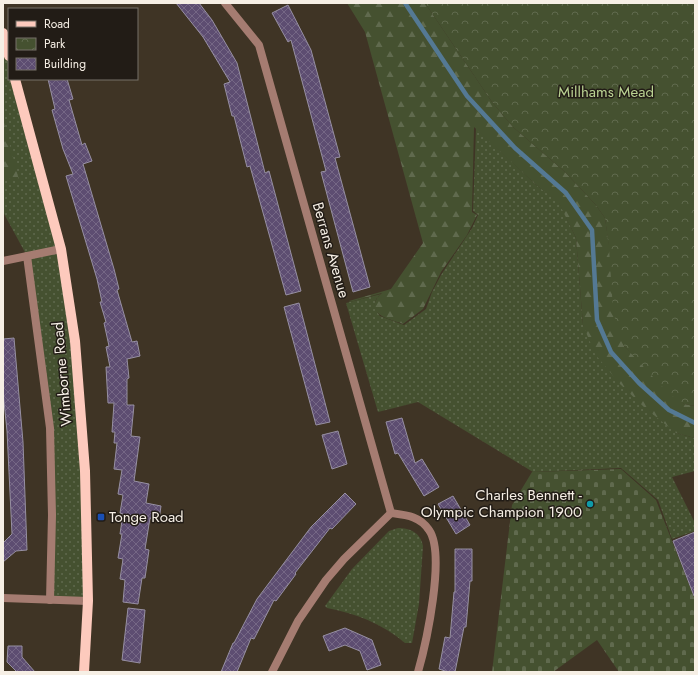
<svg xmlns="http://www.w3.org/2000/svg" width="698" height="675" viewBox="0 0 698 675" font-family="Jost,sans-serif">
<defs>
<pattern id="grass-dots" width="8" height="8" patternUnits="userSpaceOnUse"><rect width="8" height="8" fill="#455130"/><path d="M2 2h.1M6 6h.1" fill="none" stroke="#606a4e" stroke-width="1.8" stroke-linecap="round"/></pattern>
<pattern id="forest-firs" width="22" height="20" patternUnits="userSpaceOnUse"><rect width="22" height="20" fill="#455130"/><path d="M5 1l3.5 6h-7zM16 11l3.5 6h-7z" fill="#606a4e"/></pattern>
<pattern id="cemetery-stones" width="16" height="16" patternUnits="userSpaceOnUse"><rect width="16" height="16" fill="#455130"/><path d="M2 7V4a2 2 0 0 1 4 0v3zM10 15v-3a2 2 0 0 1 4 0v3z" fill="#606a4e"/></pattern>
<pattern id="park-crowns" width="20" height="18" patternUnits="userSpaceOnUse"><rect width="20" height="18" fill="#455130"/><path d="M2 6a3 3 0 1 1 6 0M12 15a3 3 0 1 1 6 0" fill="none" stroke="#606a4e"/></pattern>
<pattern id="building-cross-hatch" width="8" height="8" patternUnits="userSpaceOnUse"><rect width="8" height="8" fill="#5d4d71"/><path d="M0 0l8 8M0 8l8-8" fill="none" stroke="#756785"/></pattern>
</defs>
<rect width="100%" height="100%" fill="#3f3425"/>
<!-- grass -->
<g fill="url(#grass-dots)">
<polygon points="3,33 9,56 9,79 15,79 61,249 75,341 88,601 50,600 50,428 27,256 3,212"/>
<path d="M 476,128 L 535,184 L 559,202 L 576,238 L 583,325 L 676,433 L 695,438 L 695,471 L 672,477 L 695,523 L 695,531 L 672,539 L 658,500 L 621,468 L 533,472 L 418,402 L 378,412 L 346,303 L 381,294 C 372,301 374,308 380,316 L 404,325 L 426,309 L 432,292 L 441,275 L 472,228 L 478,215 L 473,211 Z"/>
<path d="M 398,528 C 410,528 421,533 423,546 L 419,604 L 412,643 L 405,643 C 383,624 355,613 327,608 L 325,606 L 352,569 L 389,531 Z"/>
</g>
<!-- forest -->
<g fill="url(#forest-firs)">
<path d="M 347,3 L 425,3 L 492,102 L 513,127 L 565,172 L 595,204 L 605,218 L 624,346 L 684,404 L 695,406 L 695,438 L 676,433 L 644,407 L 620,384 L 595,354 L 583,325 L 576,238 L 559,203 L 535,184 L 474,127 L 472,212 L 477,215 L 467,235 L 441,272 L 423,309 L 403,324 C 393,320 368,316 376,300 C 377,297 380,295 382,293 L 350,302 L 349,301 L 391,289 L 423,243 L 365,32 Z"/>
<polygon points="3,119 19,180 3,178"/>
</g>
<!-- cemetery -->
<polygon fill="url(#cemetery-stones)" points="621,469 656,500 695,600 695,672 619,672 597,640 553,672 492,672 512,505 532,472"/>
<!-- park -->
<polygon fill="url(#park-crowns)" points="425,3 695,3 695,406 684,404 669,394 624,346 618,332 613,310 609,248 605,218 595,204 565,172 513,127 492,102"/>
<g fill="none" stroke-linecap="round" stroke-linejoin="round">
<!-- stream -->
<polyline stroke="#547994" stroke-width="4.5" points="405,3 467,96 515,148 566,193 592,230 597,320 611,352 639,383 669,410 695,423"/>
</g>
<!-- building -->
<g fill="url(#building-cross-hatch)" stroke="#9790a3">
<polygon points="176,3 199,3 212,20 237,63 265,173 269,171 301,291 286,295 250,166 247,167 234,116 232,116 224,84 230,82 203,37"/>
<polygon points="288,5 311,50 340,157 335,158 370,287 353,292 321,172 326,171 291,40 288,42 272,13"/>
<polygon points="48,79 67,79 73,99 69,100 82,145 85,143 92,161 83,164 114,269 119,289 117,290 132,342 137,341 140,356 127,359 129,378 127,379 127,405 134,405 131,436 140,437 134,481 149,484 146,503 161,506 159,520 150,518 145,549 149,550 145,578 142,578 138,604 123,602 125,580 120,579 123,559 118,558 122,534 120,534 123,514 120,513 123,495 118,494 122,470 114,469 117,443 114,443 115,432 112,432 114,403 108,403 106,367 110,367 106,347 109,346 104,323 106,322 100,302 102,302 97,279 66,176 73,174 63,149 52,110 55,109"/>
<polygon points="299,303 330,422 316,425 284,307"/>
<polygon points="14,338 23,442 27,550 16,551 3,562 3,543 12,534 7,431 3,392 3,339"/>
<polygon points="402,418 415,463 422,459 439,487 424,496 398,453 395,454 386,422"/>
<polygon points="338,431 347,464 332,469 322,435"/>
<polygon points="345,493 356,504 332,529 330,528 295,573 296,574 276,601 274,600 254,639 251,638 237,672 221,672 233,643 234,643 257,599 311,527"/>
<polygon points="453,496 470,525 456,534 438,504"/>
<polygon points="695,532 695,596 694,596 673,541"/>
<polygon points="455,549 472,549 472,581 470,581 466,627 464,627 455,672 448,672 439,669 445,637 450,638 454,592 455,592"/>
<polygon points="128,608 145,610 140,663 122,660"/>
<polygon points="345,628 372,640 381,665 367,670 360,651 345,645 329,651 323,636"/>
<polygon points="8,646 22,646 22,657 35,672 17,672 7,662"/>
</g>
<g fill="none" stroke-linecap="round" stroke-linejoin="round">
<!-- minor -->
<g stroke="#a57c71" stroke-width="8">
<polyline points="225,3 259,45 391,513"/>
<polyline points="27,256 50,428 52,515 50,600"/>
<polyline points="3,261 61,249"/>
<polyline points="3,598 88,601"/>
<path d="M 272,672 L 298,621 L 326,580 L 344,559 L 391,513 C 406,515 420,516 429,530 C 446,554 426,644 418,672"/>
</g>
<!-- primary -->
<g stroke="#fdcabd" stroke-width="10">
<polyline points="3,33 9,56"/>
<polyline points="15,79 61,249 75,341 85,471 88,601 84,672"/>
</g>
</g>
<!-- markers -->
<circle fill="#0f9aa8" stroke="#221c16" stroke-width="1.5" cx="590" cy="504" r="4"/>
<rect fill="#1a4fb4" stroke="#221c16" stroke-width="1.5" x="97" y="513" width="8" height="8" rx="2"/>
<g text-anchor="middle" stroke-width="3" stroke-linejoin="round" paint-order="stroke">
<!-- park labels -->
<g font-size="15" fill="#bad292" stroke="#221c16">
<text x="606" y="97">Millhams Mead</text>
</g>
<!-- street labels -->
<g font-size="15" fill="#f6efe5" stroke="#221c16">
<text transform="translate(331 250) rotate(74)" y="5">Berrans Avenue</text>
<text transform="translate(62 374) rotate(-95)" y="5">Wimborne Road</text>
</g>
<!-- poi labels -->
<g font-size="15" fill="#f6efe5" stroke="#221c16" text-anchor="end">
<text x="582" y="500">Charles Bennett -<tspan x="582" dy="17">Olympic Champion 1900</tspan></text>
<text x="109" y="522" text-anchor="start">Tonge Road</text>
</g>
</g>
<!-- border -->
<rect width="698" height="675" fill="none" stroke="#f6efe5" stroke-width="8"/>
<!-- legend -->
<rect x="8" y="8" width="130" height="72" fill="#221c16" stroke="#777069"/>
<rect x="16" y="21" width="20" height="6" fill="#fdcabd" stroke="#777069"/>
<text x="44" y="28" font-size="12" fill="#f6efe5">Road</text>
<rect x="16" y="38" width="20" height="12" fill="url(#park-crowns)" stroke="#777069"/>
<text x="44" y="48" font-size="12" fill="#f6efe5">Park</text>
<rect x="16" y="58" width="20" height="12" fill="url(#building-cross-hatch)" stroke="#777069"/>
<text x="44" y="68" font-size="12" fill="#f6efe5">Building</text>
</svg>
